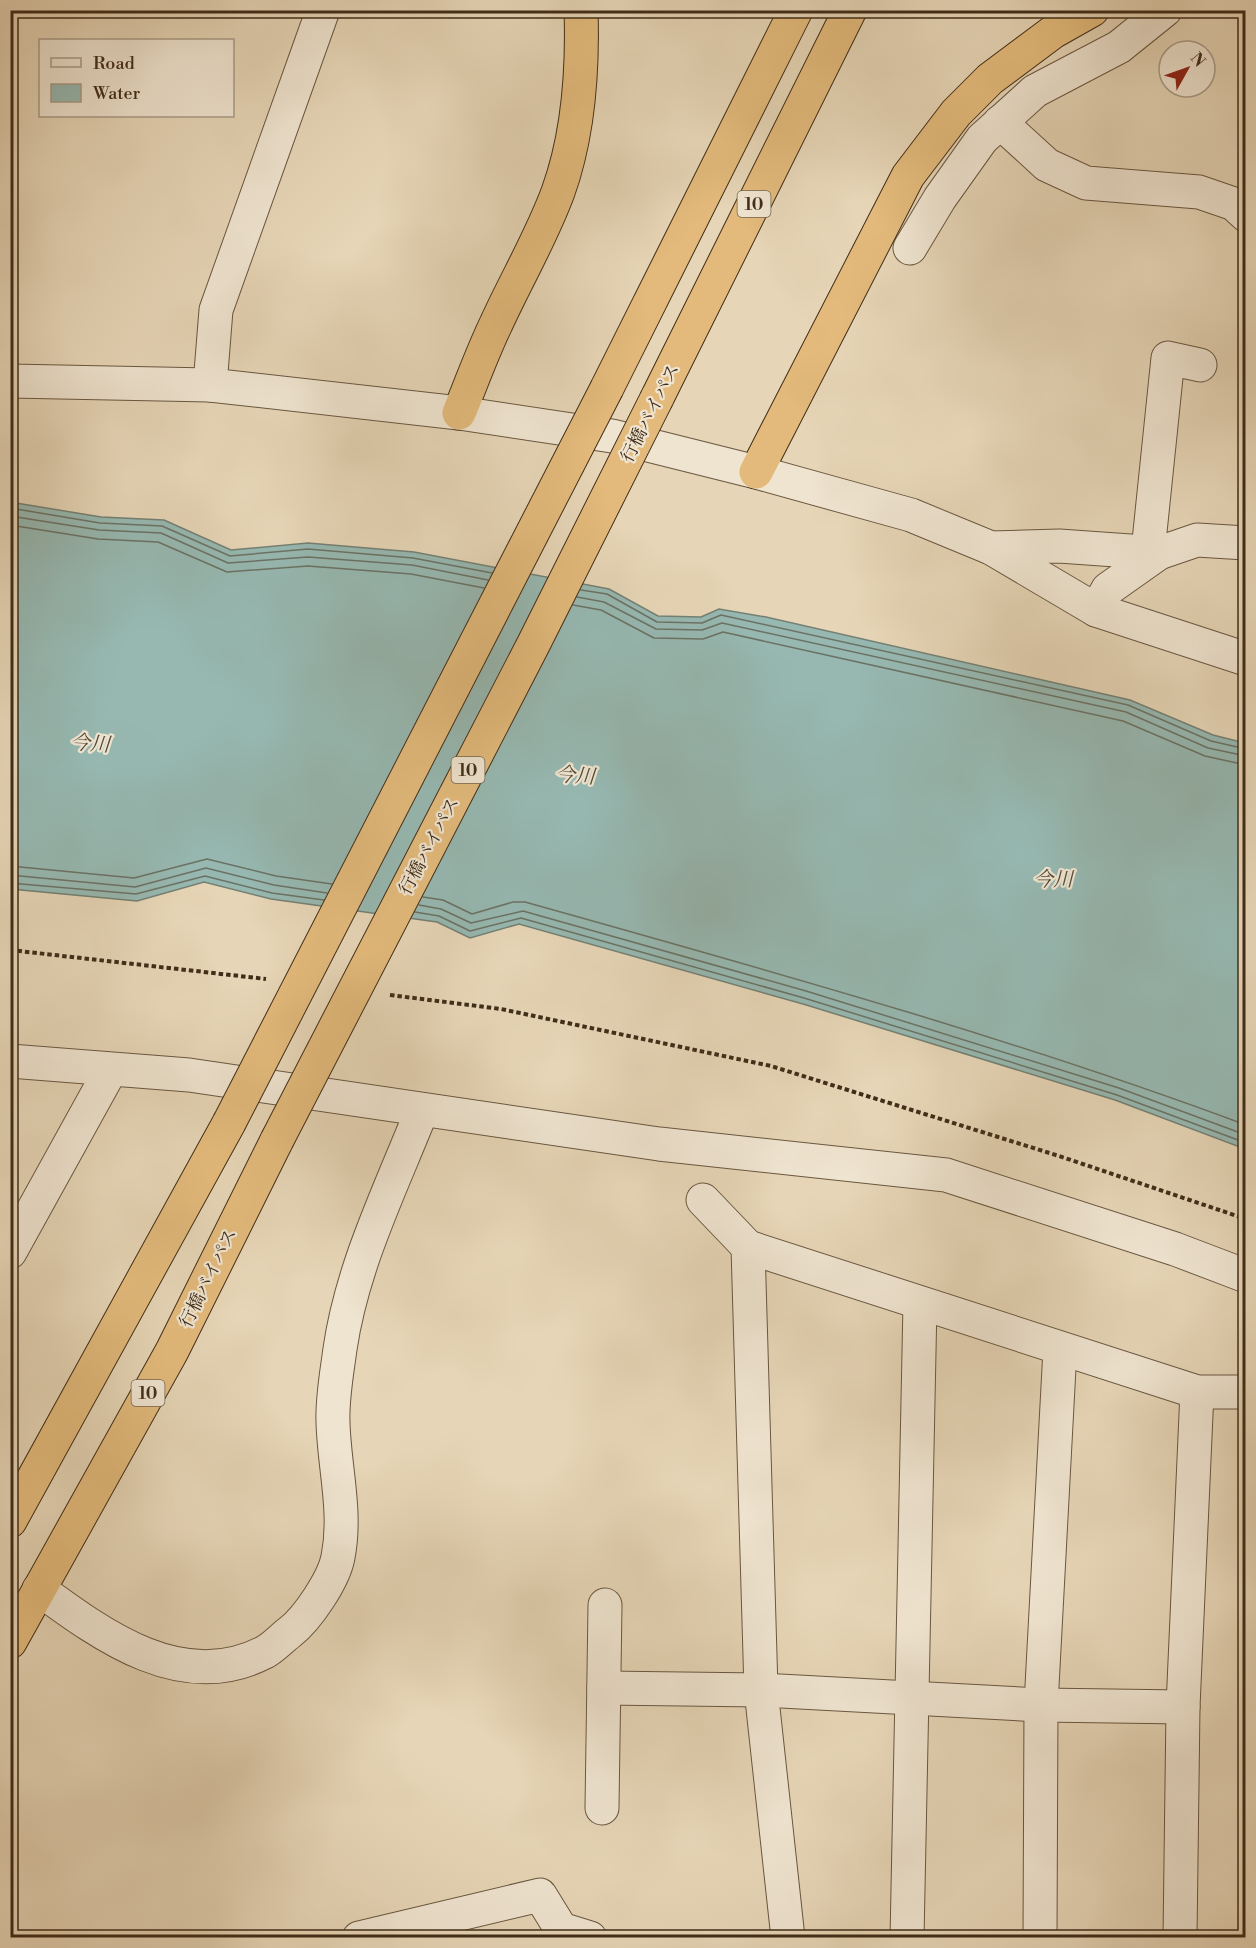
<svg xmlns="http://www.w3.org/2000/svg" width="1256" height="1948" viewBox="0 0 1256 1948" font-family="'Libre Bodoni','Noto Serif JP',serif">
<rect width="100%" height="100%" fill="#e6d5b6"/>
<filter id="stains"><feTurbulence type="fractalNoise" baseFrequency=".00333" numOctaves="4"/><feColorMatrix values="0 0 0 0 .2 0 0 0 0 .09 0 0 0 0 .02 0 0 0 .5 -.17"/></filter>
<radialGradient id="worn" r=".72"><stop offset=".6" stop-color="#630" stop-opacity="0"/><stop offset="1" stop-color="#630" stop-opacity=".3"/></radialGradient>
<!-- water -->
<polygon fill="#96b8b1" stroke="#748074" stroke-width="1.5" points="10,502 101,517 164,520 231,550 308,543 414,552 609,589 658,616 701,617 719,609 766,617 1130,700 1213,735 1245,743 1245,1149 1115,1100 803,1004 519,924 470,938 437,922 271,899 204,882 137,901 11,889"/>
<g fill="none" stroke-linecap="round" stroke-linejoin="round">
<!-- shore -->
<g stroke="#6b7265" stroke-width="1.5">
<polyline points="10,508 100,523 162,526 230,556 308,549 413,558 492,573"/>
<polyline points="10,516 99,530 161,533 228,563 308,557 412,565 488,580"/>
<polyline points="10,525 98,539 158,542 227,572 308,566 411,574 484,588"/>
<polyline points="581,590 607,594 657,622 702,623 721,615 1128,705 1211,741 1246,749"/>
<polyline points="577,597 604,602 656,629 702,630 722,623 1126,712 1208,748 1246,756"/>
<polyline points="573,605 601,610 654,638 703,639 723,632 1123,721 1205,756 1246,765"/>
<polyline points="10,866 134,878 207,859 276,876 332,884"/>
<polyline points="10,875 135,887 206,868 274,885 327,893"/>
<polyline points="10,883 136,894 205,876 272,893 324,900"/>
<path d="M 423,897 L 443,900 L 472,914 L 513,902 L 525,902 C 767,970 1010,1037 1246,1125"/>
<polyline points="419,905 441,909 471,923 523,911 806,991 1119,1088 1246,1135"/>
<polyline points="415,912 439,916 470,931 521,918 804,998 1117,1095 1246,1143"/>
</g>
<!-- minor casing -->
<g stroke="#6a5740" stroke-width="35">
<g id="minor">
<polyline points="1000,122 1047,165 1086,183 1199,192 1234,204 1246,215"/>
<polyline points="910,248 940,198 982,139 1035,91 1119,47 1165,10"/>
<polyline points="10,381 210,385 459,413 612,436 756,472 911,515 991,548 1096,610 1246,659"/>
<polyline points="210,385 216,310 323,10"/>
<polyline points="991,548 1059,546 1159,553"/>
<polyline points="1148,551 1168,358 1200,365"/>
<polyline points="1096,610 1108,589 1159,553 1197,540 1246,543"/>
<polyline points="10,1061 189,1075 659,1144 946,1175 1175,1249 1246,1276"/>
<polyline points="703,1200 748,1247"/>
<polyline points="10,1252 110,1071"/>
<path d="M 39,1589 C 103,1636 183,1695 265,1652 C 274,1647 282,1638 290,1632 C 308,1618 334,1579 338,1557 C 347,1511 334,1467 333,1422 C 332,1398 337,1372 340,1349 C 352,1266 391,1188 422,1110"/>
<polyline points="604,1688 761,1690 1041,1705 1183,1707"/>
<polyline points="602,1808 605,1605"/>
<polyline points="359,1938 540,1895 561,1929 590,1938"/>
<polyline points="788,1938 761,1690 748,1247 1197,1392 1246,1392"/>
<polyline points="907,1938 920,1303"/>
<polyline points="1040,1938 1041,1705 1060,1349"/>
<polyline points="1180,1938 1183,1707 1197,1392"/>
</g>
</g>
<!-- highway casing -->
<g stroke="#402d19" stroke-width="35">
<g id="highway">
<polyline points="607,388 796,10"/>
<polyline points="657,398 850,10"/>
<path d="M 459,413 C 471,384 482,353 496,324 C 516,280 541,238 558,192 C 579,134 583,71 581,10"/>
<polyline points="756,472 908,176 956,113 990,79 1053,32 1092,10"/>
<polyline points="10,1521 229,1123"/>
<polyline points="10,1642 172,1351 277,1140"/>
</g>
</g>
<!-- path -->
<g stroke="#402d19" stroke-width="4" stroke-dasharray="4.5 3" stroke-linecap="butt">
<polyline points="10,950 266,979"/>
<polyline points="390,995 501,1009 771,1066 1059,1156 1246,1219"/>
</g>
<!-- minor -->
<use href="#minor" stroke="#efe4d0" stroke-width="33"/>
<!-- highway -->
<use href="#highway" stroke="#e3ba7b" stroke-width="33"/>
<!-- highway-bridge casing -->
<g stroke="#402d19" stroke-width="35" stroke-linecap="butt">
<g id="highway-bridge">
<polyline points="229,1123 607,388"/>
<polyline points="277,1140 533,645 657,398"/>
</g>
</g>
<!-- highway-bridge -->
<use href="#highway-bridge" stroke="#e3ba7b" stroke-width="33"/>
</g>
<g text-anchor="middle" stroke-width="4.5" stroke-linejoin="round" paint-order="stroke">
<!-- shield labels -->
<g fill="#efe4d0" stroke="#746450" stroke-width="1.5">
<rect x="737.5" y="191" width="33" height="26" rx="4.5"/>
<rect x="451.5" y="757" width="33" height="26" rx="4.5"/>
<rect x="131.5" y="1380" width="33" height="26" rx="4.5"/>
</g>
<g font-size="16" font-weight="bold" fill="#402d19">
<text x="754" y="210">10</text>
<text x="468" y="776">10</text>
<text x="148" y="1399">10</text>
</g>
<!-- street labels -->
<g font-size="18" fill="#402d19" stroke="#efe4d0">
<text transform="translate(650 413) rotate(-63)" y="6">行橋バイパス</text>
<text transform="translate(429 846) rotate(-62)" y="6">行橋バイパス</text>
<text transform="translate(208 1278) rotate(-64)" y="6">行橋バイパス</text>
</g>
<!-- water labels -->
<g font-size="20" font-style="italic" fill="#514937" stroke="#efe4d0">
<text transform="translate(90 743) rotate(4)" y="7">今川</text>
<text transform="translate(575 775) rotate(4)" y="7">今川</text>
<text x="1053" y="886">今川</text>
</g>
</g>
<!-- margin -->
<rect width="1256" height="1948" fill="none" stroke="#e6d5b6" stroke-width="36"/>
<rect x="12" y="12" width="1232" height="1924" fill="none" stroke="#402d19" stroke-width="3"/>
<rect x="18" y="18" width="1220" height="1912" fill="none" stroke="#402d19" stroke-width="1.5"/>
<!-- legend -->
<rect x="39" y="39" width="195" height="78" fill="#efe4d0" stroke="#a99b87" stroke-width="1.5"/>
<rect x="51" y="58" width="30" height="9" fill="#efe4d0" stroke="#a99b87" stroke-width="1.5"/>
<text x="93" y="69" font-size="18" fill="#402d19">Road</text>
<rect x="51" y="84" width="30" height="18" fill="#96b8b1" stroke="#a99b87" stroke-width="1.5"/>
<text x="93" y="99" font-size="18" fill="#402d19">Water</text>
<!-- north arrow -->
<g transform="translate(1187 69) rotate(50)"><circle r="28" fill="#efe4d0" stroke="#a99b87" stroke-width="1.5"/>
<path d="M0-4.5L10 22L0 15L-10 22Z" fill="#8f2418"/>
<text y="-9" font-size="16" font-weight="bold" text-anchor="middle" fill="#402d19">N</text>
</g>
<rect width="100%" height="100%" filter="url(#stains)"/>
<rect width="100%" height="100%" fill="url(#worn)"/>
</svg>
